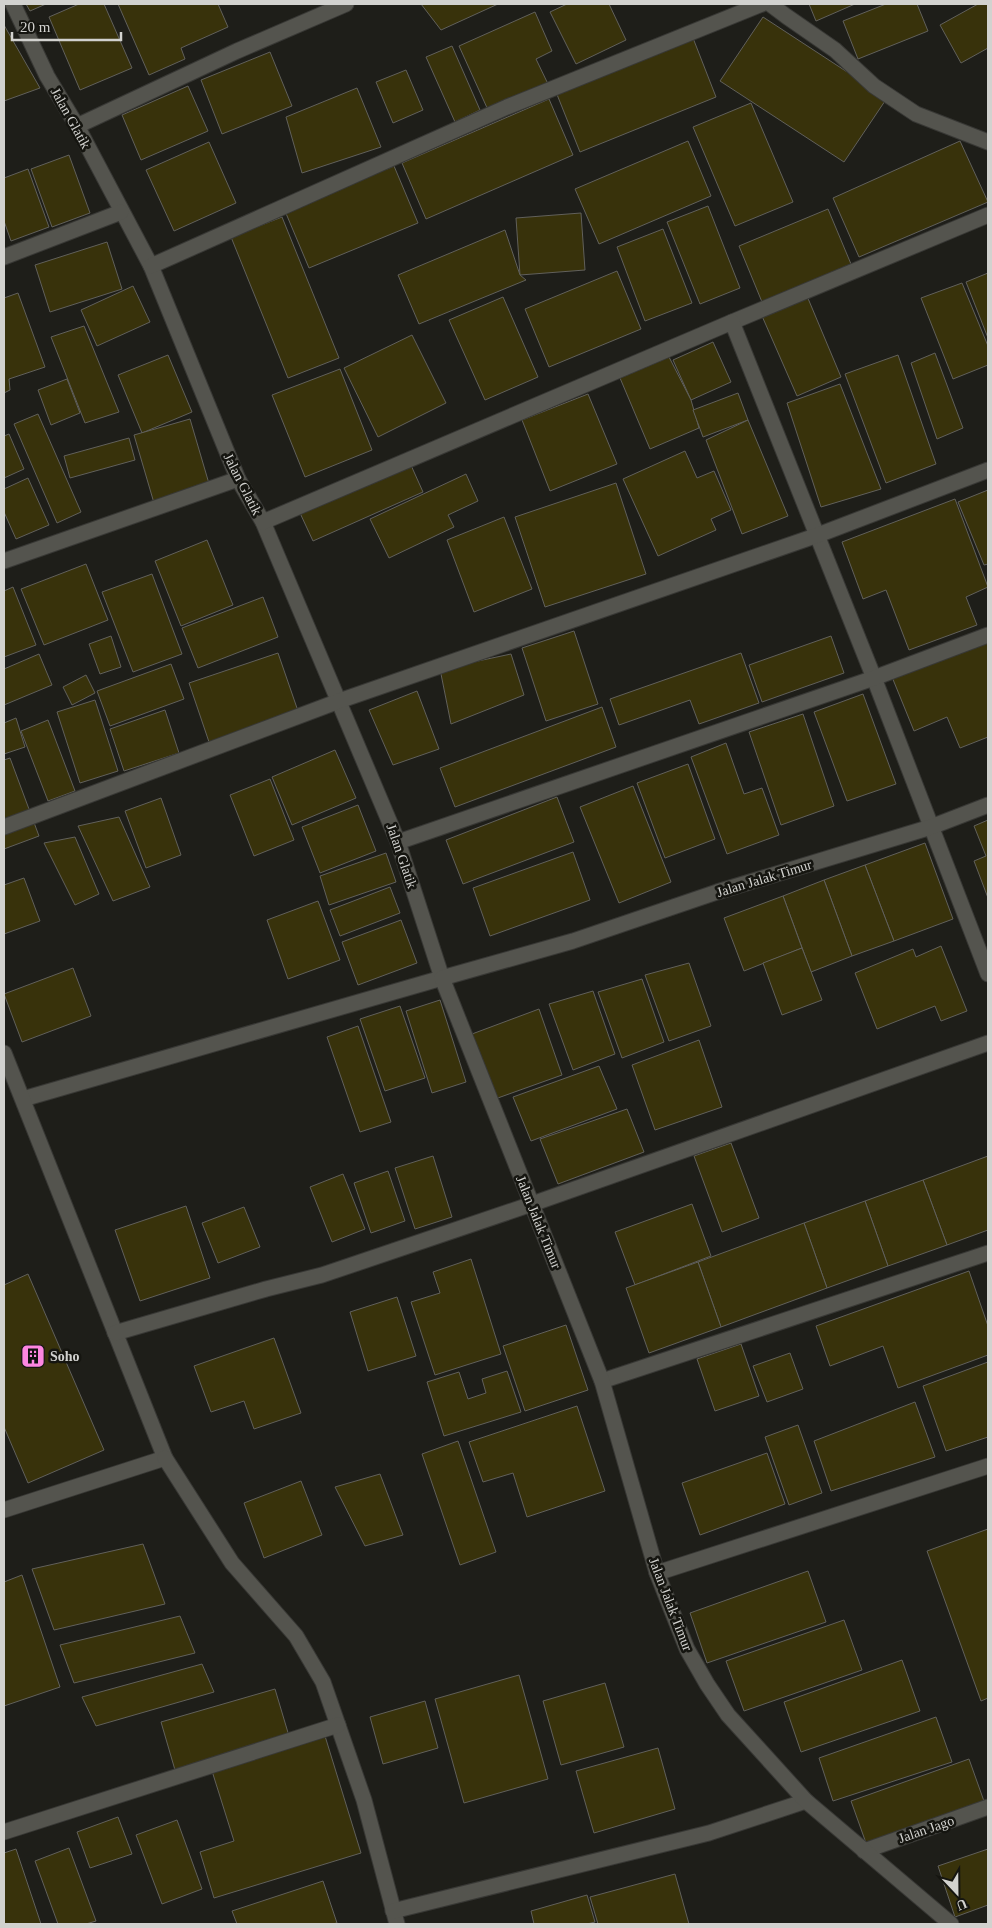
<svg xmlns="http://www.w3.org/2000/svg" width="992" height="1928" viewBox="0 0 992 1928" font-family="Georgia,serif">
<rect width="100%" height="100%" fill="#1e1e19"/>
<!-- building -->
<g fill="#38320b" stroke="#61605b">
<polygon points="26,4 46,4 30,11"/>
<polygon points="79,4 104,4 132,68 80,90 49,17"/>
<polygon points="118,4 218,4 228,27 181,48 185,59 149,75"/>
<polygon points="421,4 498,4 441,30"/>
<polygon points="567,4 609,4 626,40 576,64 550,12"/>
<polygon points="809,4 855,4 816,21"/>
<polygon points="886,4 917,4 928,31 858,59 843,21"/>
<polygon points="978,4 988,4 988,48 961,63 940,25"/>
<polygon points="535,12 552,51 536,59 548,84 488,110 459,46"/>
<polygon points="763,17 887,98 844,162 720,81"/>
<polygon points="4,25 40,88 4,101"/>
<polygon points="693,38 716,97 580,152 556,92"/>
<polygon points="452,46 480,110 455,122 426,57"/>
<polygon points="270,52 292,106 222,134 201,80"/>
<polygon points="406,70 423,110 393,123 376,82"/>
<polygon points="188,86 208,131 141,160 122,115"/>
<polygon points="357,88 381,147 302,173 286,117"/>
<polygon points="549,99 573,155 426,219 402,163"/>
<polygon points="751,103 793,202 735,226 693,127"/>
<polygon points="688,141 711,196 599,244 575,189"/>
<polygon points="960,141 988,202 859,257 833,198"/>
<polygon points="209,142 236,203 174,231 146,170"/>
<polygon points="69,155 90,213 52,227 31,169"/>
<polygon points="394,166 418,223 309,268 285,211"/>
<polygon points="28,169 49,227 11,241 4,221 4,178"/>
<polygon points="708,206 740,288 700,304 667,222"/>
<polygon points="828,209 851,264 762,302 739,246"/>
<polygon points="581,213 585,270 520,275 516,218"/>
<polygon points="282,217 339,358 288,378 231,237"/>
<polygon points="663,229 692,303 645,321 617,247"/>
<polygon points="505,230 520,275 526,280 419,324 398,275"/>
<polygon points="107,242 122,289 50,312 35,265"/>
<polygon points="617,271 641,329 549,367 525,309"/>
<polygon points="988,273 988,338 966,282"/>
<polygon points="962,283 988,346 988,365 953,379 921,298"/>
<polygon points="133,286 150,322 97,346 81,310"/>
<polygon points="18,293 45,367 9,379 10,390 4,393 4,298"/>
<polygon points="807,296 841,377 797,396 762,316"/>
<polygon points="503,297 538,377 485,400 449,320"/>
<polygon points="84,326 119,412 85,423 51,337"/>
<polygon points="412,335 446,403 378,437 344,368"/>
<polygon points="713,342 731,382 691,400 673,360"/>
<polygon points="935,353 963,428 937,439 911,363"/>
<polygon points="168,355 192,412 142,433 118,375"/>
<polygon points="898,355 936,464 886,483 845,374"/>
<polygon points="669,357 691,400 699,428 650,449 620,378"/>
<polygon points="340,369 372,450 305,477 272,395"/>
<polygon points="67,379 80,413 51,425 38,390"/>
<polygon points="840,384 881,489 821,507 787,403"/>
<polygon points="738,393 748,420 703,437 693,410"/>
<polygon points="588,394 617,464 550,491 522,420"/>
<polygon points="38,414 81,512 57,523 14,424"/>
<polygon points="190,419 210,487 154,503 134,435"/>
<polygon points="748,420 788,516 742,534 706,440"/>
<polygon points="9,434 24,469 4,478 4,436"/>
<polygon points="129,438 135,460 70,478 64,456"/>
<polygon points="685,451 697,478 714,471 731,510 711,519 716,530 658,556 623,479"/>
<polygon points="410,463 423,492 313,541 300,513"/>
<polygon points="466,474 478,501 448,515 454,527 389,558 370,519"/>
<polygon points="28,478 49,525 16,539 4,512 4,489"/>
<polygon points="616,483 646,574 545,607 515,517"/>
<polygon points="988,490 988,564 984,565 958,502"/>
<polygon points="955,499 988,587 966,597 977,625 909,650 886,590 863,599 842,542"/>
<polygon points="504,517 532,589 474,612 447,540"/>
<polygon points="207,540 233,605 181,626 155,561"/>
<polygon points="86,564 108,620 44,645 21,589"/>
<polygon points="152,574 182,654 133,672 102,592"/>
<polygon points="13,587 36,645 4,657 4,591"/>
<polygon points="263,597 278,637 198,668 182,628"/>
<polygon points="574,631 598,704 546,721 522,648"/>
<polygon points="111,636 121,667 100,674 89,644"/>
<polygon points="831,636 844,673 762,702 749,665"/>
<polygon points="988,640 988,737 960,748 947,717 914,731 892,677"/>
<polygon points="278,653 298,711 209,742 189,683"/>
<polygon points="741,653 759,703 699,724 690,700 619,725 610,699"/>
<polygon points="39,654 52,685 4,705 4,669"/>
<polygon points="511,654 524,695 451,724 440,669"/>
<polygon points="171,664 184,699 110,726 97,691"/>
<polygon points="86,675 95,693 72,705 63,687"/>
<polygon points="417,691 439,749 393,765 369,710"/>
<polygon points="863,694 896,784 847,801 814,712"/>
<polygon points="95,700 118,771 80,783 57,712"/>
<polygon points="602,707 616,747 455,807 440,768"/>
<polygon points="165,710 179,753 124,771 110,729"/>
<polygon points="803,714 834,806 781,825 749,732"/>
<polygon points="16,718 25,747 4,754 4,723"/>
<polygon points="48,720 75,791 48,801 21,731"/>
<polygon points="726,743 744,794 762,788 779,835 727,854 691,757"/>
<polygon points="335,750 356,798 292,825 272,777"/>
<polygon points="10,758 39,836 4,849 4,760"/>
<polygon points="688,764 715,839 665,858 637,783"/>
<polygon points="270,779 294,840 254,856 230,795"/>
<polygon points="633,786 671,882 619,903 580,807"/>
<polygon points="557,797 574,842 463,884 446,840"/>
<polygon points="161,798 181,855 146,868 125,811"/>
<polygon points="358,805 376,851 320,873 302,827"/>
<polygon points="119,817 150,887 113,901 78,826"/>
<polygon points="988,820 988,898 974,861 986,856 974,826"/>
<polygon points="75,837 99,894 75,905 44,843"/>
<polygon points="925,843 953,919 894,941 865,865"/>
<polygon points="573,852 590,900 490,936 473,888"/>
<polygon points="386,853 396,882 329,905 320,876"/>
<polygon points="865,865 894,941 852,956 824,880"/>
<polygon points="24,878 40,921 4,934 4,885"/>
<polygon points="824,880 852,956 811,972 783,896"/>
<polygon points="390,887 400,913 340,936 330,910"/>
<polygon points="783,896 802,948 744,971 724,918"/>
<polygon points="318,901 340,960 288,979 267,920"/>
<polygon points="401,920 417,963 358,985 342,942"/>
<polygon points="941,946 967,1011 941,1021 935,1006 877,1029 855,973 913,949 916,957"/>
<polygon points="802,948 822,1000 782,1015 763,963"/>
<polygon points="689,963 711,1026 669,1041 645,975"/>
<polygon points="73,968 91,1016 22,1042 4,994"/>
<polygon points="642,979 664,1042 622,1058 598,992"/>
<polygon points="593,991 615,1054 573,1070 549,1004"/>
<polygon points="440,1000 466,1082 432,1093 406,1011"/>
<polygon points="400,1006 425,1078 385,1091 360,1019"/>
<polygon points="539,1009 562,1075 495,1099 472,1034"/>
<polygon points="358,1026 391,1122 360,1132 327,1037"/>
<polygon points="699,1040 722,1107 655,1130 632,1065"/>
<polygon points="599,1066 617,1109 531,1141 513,1097"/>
<polygon points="627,1109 644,1152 558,1184 540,1139"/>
<polygon points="731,1143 759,1218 722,1232 694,1156"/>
<polygon points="433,1156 452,1217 415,1229 395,1168"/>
<polygon points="988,1156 988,1230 947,1245 923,1180"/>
<polygon points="388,1171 405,1221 371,1233 354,1183"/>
<polygon points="343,1174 365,1229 332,1242 310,1187"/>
<polygon points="923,1180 947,1245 888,1266 865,1201"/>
<polygon points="865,1201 888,1266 827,1288 804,1223"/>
<polygon points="692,1204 711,1256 635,1285 615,1232"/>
<polygon points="186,1206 210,1278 140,1301 115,1230"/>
<polygon points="244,1207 260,1247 218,1263 202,1223"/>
<polygon points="804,1223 827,1288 721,1327 698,1262"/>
<polygon points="471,1259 501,1354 435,1375 411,1302 440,1293 433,1272"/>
<polygon points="698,1262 721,1327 649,1353 626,1288"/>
<polygon points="969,1271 988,1326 988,1355 898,1388 883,1346 830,1366 816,1326"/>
<polygon points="28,1274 104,1450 28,1483 4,1427 4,1285"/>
<polygon points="397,1297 416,1356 368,1371 350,1312"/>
<polygon points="566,1325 588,1390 525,1411 503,1346"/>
<polygon points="274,1338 301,1413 254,1429 244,1401 211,1412 194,1366"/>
<polygon points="741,1344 759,1396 715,1411 697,1359"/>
<polygon points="790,1353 803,1389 767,1402 753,1366"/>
<polygon points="988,1362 988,1437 946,1451 923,1386"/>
<polygon points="507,1371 521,1412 444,1436 427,1382 459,1372 468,1399 486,1393 482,1379"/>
<polygon points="915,1402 935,1457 831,1491 814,1441"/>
<polygon points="577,1406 605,1491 527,1517 513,1473 483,1482 469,1442"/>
<polygon points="798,1425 822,1493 789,1505 765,1437"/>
<polygon points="458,1441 496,1552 460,1565 422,1454"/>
<polygon points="767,1453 785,1504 700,1535 682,1483"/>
<polygon points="380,1474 403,1535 365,1546 335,1487"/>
<polygon points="301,1481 322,1535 264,1558 244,1503"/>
<polygon points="988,1529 988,1698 981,1701 927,1551"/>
<polygon points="143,1544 165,1604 54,1630 32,1569"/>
<polygon points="808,1571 826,1622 707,1663 690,1613"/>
<polygon points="22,1575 60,1687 4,1706 4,1582"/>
<polygon points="180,1616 195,1653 74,1683 60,1645"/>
<polygon points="844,1620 862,1670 744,1711 726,1661"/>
<polygon points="902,1660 920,1711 801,1752 784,1702"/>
<polygon points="202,1664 214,1692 96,1726 82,1697"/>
<polygon points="519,1675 548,1779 464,1803 435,1699"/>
<polygon points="605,1683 624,1747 561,1765 543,1701"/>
<polygon points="275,1689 289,1736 175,1770 161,1722"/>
<polygon points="425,1701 438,1748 383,1764 370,1717"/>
<polygon points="936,1717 952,1762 833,1801 819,1758"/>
<polygon points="325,1736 361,1853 214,1898 200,1852 234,1841 212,1771"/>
<polygon points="658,1748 675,1809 594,1833 576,1771"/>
<polygon points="969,1759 985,1804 866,1843 851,1801"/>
<polygon points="118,1817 132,1854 90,1868 77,1832"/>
<polygon points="177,1820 202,1889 162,1904 136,1835"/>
<polygon points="69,1848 96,1921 86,1924 58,1924 35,1861"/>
<polygon points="16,1849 41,1924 4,1924 4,1853"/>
<polygon points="988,1849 988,1905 955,1917 938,1866"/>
<polygon points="675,1874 689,1924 598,1924 590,1897"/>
<polygon points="323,1881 337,1923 332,1924 237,1924 232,1911"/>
<polygon points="587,1895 595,1922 587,1924 534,1924 531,1911"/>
</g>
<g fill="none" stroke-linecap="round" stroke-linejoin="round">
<!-- minor casing -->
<g stroke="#383835" stroke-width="17">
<g id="minor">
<polyline points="13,4 47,76 77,126 151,266 238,479 263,522 398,842 442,978 23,1099"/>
<polyline points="770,4 786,16 835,50 874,86 916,114 988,142"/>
<polyline points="77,126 237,51 346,4"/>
<polyline points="4,257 121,212"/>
<polyline points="151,266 507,107 762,4"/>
<polyline points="732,322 988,215"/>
<polyline points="263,522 732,322 874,678 988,974"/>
<polyline points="4,561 238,479"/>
<polyline points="4,827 339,701 818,535 988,470"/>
<polyline points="398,842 874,678 988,635"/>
<polyline points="4,1053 165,1458 4,1510"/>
<polyline points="115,1333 266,1289 322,1275 532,1204 988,1043"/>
<polyline points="602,1381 988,1253"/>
<polyline points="165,1458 232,1563 296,1636 323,1682 364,1800 397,1924"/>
<polyline points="657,1573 988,1466"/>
<polyline points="4,1832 338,1725"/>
<polyline points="864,1851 988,1807"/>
<polyline points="393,1911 709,1833 806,1801"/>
<polyline points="951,1924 806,1801 728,1715 707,1684 687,1649 657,1573 602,1381 442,978 573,941 717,892 931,827 988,805"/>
</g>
</g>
<!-- minor -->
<use href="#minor" stroke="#54544e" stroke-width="15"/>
</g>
<!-- icons -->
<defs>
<g id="building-square" transform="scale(1.25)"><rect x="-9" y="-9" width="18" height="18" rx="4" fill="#fd86e1" stroke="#151510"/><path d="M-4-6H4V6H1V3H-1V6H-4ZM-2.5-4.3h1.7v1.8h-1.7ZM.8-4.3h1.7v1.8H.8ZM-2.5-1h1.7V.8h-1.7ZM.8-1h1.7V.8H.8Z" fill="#111"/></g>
</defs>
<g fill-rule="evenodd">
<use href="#building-square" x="33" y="1356"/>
</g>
<g text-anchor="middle" stroke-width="5" stroke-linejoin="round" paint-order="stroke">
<!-- street labels -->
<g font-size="14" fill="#d2d2cf" stroke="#151510">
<text transform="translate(71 118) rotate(61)" y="5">Jalan Glatik</text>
<text transform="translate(243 484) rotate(63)" y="5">Jalan Glatik</text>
<text transform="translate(402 856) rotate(71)" y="5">Jalan Glatik</text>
<text transform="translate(764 878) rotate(-17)" y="5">Jalan Jalak Timur</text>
<text transform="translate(539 1222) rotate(68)" y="5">Jalan Jalak Timur</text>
<text transform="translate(671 1604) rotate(69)" y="5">Jalan Jalak Timur</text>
<text transform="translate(926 1829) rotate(-19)" y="5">Jalan Jago</text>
</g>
<!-- poi labels -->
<g font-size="14" font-weight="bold" fill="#d2d2cf" stroke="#151510" text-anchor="start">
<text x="50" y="1361">Soho</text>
</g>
</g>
<!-- border -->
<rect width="992" height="1928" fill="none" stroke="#d2d2cf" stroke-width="10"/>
<!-- north arrow -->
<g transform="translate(957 1893) rotate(158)" stroke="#151510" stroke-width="4" paint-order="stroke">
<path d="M0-4L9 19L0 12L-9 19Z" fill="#d2d2cf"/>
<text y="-8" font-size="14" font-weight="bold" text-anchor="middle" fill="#d2d2cf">U</text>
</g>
<!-- scale -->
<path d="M12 32v8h109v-8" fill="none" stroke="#d2d2cf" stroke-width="2.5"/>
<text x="20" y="32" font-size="15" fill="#d2d2cf" stroke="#151510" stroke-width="4" paint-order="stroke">20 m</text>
</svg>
